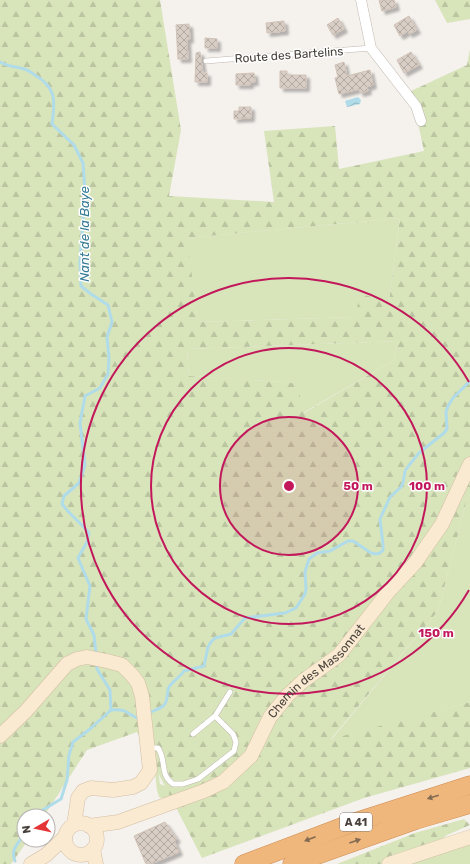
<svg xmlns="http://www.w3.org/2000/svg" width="470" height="864" viewBox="0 0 470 864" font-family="Rubik,sans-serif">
<defs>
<pattern id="forest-firs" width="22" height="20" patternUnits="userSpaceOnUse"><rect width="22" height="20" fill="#d8e4ba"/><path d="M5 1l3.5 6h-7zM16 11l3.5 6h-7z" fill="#bbc5a1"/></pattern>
<pattern id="water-waves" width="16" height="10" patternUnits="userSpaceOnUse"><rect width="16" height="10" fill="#b0dcea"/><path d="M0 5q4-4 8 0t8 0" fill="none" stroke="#91b4bf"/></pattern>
<pattern id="building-cross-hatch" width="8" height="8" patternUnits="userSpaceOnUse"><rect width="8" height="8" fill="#d9cec6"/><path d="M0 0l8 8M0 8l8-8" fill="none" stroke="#b2a9a2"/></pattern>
<filter id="shadow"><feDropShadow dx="3.5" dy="3.5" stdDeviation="1" flood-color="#0004"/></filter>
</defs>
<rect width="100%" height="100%" fill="#f5f1ed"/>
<!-- green -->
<g fill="#d8e4ba">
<polygon points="400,218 389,302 354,317 198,322 186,238"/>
<polygon points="398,341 394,360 303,413 296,383 189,376 187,349"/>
<polygon points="470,495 470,702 331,740 438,611 467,499"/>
<polygon points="156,755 160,784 177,790 167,800 159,797 157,790 153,756"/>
<polygon points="470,843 470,864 407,864"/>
</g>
<!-- forest -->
<g fill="url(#forest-firs)" fill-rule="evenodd">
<path d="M 0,0 L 160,0 L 181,130 L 169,196 L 274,202 L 264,131 L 335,126 L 339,169 L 424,151 L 411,91 L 467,65 L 470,49 L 470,495 L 467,499 L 438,611 L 331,739 L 470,702 L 470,768 L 364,798 L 202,858 L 137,732 L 87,750 L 44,816 L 24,816 L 24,840 L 28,840 L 11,864 L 0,864 ZM 400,218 L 389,302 L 361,294 L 354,317 L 198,322 L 187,238 ZM 398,341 L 394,360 L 304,413 L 297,383 L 189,376 L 187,349 Z"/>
<polygon points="435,0 470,0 470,19 447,23"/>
<polygon points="464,819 470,825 447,835 434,846 395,864 337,864 415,833"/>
</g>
<!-- water -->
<polygon fill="url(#water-waves)" points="358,97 361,100 360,104 347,107 345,101"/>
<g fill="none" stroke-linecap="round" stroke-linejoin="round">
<!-- stream -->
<g stroke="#b0dcea" stroke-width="3">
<path d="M 0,62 C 8,67 15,66 24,69 C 28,70 32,73 35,75 C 57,88 55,101 52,124 L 74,145 L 83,163 L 85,192 L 80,262 L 81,286 L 91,294 L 108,305 L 112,322 L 107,337 L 109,358 L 108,374 L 100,388 L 85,396 L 80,423 L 85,465 L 79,483 L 64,496 L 62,504 C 70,515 81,523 89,533 L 87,542 L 78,558 L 90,586 L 86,619 L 94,635 L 96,654"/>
<path d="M 111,710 C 128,708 127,715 140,719"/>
<path d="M 148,714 C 152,710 160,710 164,705 C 169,700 166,693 169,687 C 172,682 180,677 184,671 L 204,666 L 208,647 L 211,642 L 215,638 L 231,634 L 245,618 L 285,613 L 296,608 L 305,594 L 306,589 L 305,572 L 309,559 L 317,553 L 330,551 L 348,541 L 353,541 L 371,553 L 376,554 L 380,553 L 383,550 L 383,545 L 380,519 L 390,497 L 401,487 L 403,483 L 405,471 L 410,464 L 419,453 L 444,433 L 447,429 L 446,412 L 448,406 L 453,398 L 470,381"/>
<polyline points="33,816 61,799 67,780 69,755 73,742 90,729 111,710 110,690 97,669 97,664"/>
<path d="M 15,861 C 10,848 19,844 24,833"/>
</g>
</g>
<!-- building -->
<g fill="url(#building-cross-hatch)" stroke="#d0c2b7" filter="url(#shadow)">
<polygon points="379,0 394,0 396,7 382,11"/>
<polygon points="409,16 417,30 409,34 408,31 400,36 394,25"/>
<polygon points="338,18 344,29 333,35 327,25"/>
<polygon points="284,21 285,31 267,33 266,23"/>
<polygon points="189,24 190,39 187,40 188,59 178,59 176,25"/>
<polygon points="205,38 217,39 217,48 205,48"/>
<polygon points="200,52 203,73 207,73 207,82 195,82 196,53"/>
<polygon points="411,52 419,65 404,73 397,60"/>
<polygon points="344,62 347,76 370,70 373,85 367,87 368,91 360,93 359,89 339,94 335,78 338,77 335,65"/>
<polygon points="280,71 287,71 287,75 306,75 306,88 280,88"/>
<polygon points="254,73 255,82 250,82 250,85 236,85 236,74"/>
<polygon points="239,107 251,107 251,118 234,119 234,111 239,111"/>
<polygon points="165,822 177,839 174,841 179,852 151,864 146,864 134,836"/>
</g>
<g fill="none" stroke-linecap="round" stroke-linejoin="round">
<!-- lane casing -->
<g stroke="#c0b8b0" stroke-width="6">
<g id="lane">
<polyline points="206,61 371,48"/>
<polyline points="215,716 230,692"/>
<path d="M 149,748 L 158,748 C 167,761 159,774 173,784 L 183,784 L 198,779 L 234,751 L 236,742 L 233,734 L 215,716 L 193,734"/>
</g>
</g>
<!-- street casing -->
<g stroke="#c0b8b0" stroke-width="11">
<polyline id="street" points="361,0 371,48 416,106 421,121"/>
</g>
<!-- secondary casing -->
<g stroke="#d3bfa3" stroke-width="15">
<g id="secondary">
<polyline points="0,736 26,711 67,664 77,659 87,657 107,661 122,665 132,675 138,683 142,696 150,770 141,783 133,787 113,790 91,788 83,791 78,798 74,825"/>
<circle cx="81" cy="839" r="16"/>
<path id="s1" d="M 89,826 L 118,822 L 204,791 L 223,782 L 251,756 L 270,717 L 287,696 L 303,681 L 339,655 L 389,591 L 415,563 L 442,524 L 470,464"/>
<polyline points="93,849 96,864"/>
<polyline points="31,864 46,855 65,837"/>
<polyline points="389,864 470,837"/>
</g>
</g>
<!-- highway casing -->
<g stroke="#cf8a4d" stroke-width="19">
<g id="highway">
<polyline points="244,864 355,822 470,785"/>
<polyline points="292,864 416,820 470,804"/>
</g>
</g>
<!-- lane -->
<use href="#lane" stroke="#fff" stroke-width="5"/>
<!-- street -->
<use href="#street" stroke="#fff" stroke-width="10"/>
<!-- secondary -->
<use href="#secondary" stroke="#faead2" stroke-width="14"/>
<!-- highway -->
<use href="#highway" stroke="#f0b77d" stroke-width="18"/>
</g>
<!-- one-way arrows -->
<defs><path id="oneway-solid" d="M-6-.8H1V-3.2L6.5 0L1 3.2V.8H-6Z"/></defs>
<g fill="#836a52">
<use href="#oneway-solid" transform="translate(433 797) rotate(163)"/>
<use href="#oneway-solid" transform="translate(310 839) rotate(159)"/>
<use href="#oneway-solid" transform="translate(355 841) rotate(-19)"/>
</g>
<!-- distance rings -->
<circle cx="289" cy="486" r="69" fill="#c2185b" fill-opacity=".12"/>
<g fill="none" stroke="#c2185b" stroke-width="2">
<circle cx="289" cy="486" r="69"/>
<circle cx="289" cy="486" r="138"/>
<path d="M469 590A208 208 0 1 1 469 382"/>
</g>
<g text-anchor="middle" stroke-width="3" stroke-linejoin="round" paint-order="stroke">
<!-- shield labels -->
<rect fill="#fff" stroke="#807a76" stroke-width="1" x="340" y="813" width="32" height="18" rx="3"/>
<g font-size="11" font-weight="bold" fill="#49413b">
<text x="356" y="826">A 41</text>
</g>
<!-- street labels -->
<g font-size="12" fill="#49413b" stroke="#fff">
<text transform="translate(289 55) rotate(-4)" y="4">Route des Bartelins</text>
<text dy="4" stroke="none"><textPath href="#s1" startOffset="289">Chemin des Massonnat</textPath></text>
</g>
<!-- water labels -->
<g font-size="13" font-style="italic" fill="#367c95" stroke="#fff">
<text transform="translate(84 234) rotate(-90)" y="5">Nant de la Baye</text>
</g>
</g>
<circle cx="289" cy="486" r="6" fill="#c2185b" stroke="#fff" stroke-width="2"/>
<g font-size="12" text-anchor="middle" font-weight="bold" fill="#c2185b" stroke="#fff" stroke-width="3" stroke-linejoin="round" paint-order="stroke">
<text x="358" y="490">50 m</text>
<text x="427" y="490">100 m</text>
<text x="436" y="637">150 m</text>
</g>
<!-- north arrow -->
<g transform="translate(36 828) rotate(261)"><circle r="19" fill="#ffffff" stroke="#b6b3b1"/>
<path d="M0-3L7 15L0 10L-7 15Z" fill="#e53436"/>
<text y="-6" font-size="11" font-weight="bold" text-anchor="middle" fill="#49413b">N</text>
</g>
</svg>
